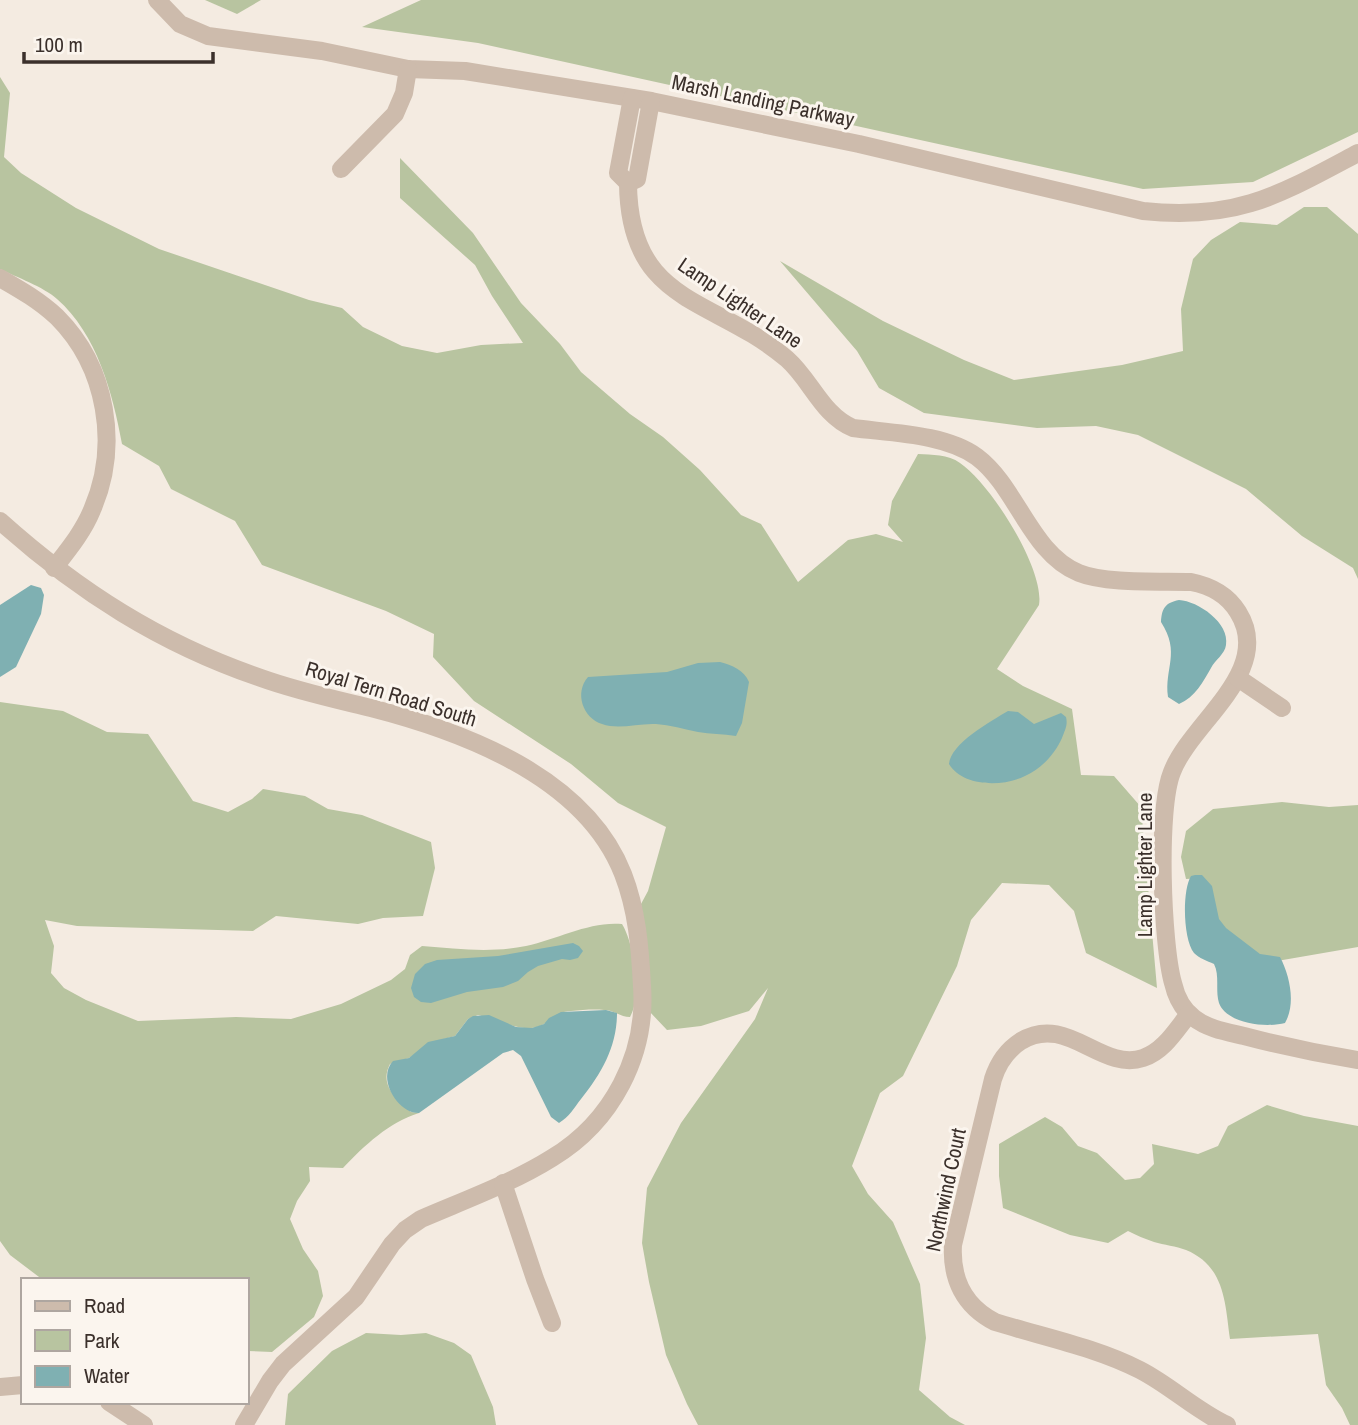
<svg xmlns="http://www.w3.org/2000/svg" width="1358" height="1425" viewBox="0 0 1358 1425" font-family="'Archivo Narrow',sans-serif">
<rect width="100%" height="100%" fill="#f4ebe1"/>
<!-- green -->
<g fill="#b8c4a0">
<polygon points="205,0 261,0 237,14"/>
<polygon points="421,0 1358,0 1358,132 1253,182 1143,189 478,43 362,27"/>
<path d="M 0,77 L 10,93 L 4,157 L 21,173 L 76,208 L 159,249 L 309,300 L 342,308 L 363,327 L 402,346 L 437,353 L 481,345 L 523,343 L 492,296 L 475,265 L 400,198 L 400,158 L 473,233 L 521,303 L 560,344 L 581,372 L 630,414 L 663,437 L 700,470 L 741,515 L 761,524 L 798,582 L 848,540 L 876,534 L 903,542 L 888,525 L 892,501 L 918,454 C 932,455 948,454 960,463 C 990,483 1045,569 1039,605 L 997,669 L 1023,686 L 1072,709 L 1081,775 L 1114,776 L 1141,807 L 1157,988 L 1086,953 L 1074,911 L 1049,885 L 1002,883 L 971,920 L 957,966 L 903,1076 L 880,1093 L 852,1166 L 868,1194 L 893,1222 L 920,1284 L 926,1338 L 919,1390 L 950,1417 L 965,1425 L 698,1425 L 687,1404 L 666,1355 L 649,1282 L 642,1243 L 647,1188 L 681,1123 L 755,1019 L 768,988 L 749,1011 L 701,1026 L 667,1030 L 649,1011 L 651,997 L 641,904 L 648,891 L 666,827 L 618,803 L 571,764 L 474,701 L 433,657 L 434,634 L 386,611 L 262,565 L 235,521 L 171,489 L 159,466 L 122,444 C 113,394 97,334 57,299 C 44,287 16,277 0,269 Z"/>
<polygon points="1304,207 1327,207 1358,234 1358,579 1353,568 1302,536 1246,489 1138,435 1096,426 1037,428 924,413 879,388 857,351 780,261 883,321 964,360 1014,380 1122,365 1183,351 1181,309 1193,259 1211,240 1240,222 1277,225"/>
<path d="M 0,702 L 63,711 L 107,732 L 148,734 L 193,801 L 228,812 L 252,799 L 263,789 L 305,796 L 328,809 L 362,815 L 431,842 L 435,868 L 423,916 L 383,918 L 358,924 L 276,916 L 253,931 L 77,926 L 45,920 L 54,946 L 51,973 L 64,988 L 86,1000 L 138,1021 L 236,1017 L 291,1019 L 341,1004 L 391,980 L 405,969 L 410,955 L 422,946 C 457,949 492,953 526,946 C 558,939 590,921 622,924 C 634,943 642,997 630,1017 C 620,1017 614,1010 604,1010 C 594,1009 582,1010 571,1011 C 553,1012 551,1023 537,1027 C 523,1032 493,1019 478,1015 L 468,1019 L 455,1036 L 437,1041 L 409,1058 L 390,1064 C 379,1085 396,1099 411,1112 L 419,1113 C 388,1123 365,1145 343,1168 L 309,1167 L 310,1181 L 297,1201 L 290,1219 L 303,1249 L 318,1271 L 323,1296 L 314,1317 L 272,1352 L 247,1351 L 247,1280 L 43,1280 L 10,1255 L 0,1241 Z"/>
<polygon points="1282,802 1329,807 1358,805 1358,947 1277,961 1253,954 1216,921 1202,878 1186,879 1181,857 1186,831 1213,809"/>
<path d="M 1267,1105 L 1304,1116 L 1358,1126 L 1358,1425 L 1350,1425 L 1342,1408 L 1326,1385 L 1318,1334 L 1230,1339 C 1225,1303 1225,1266 1186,1250 C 1176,1246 1164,1245 1154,1242 C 1145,1239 1136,1235 1128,1231 L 1108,1243 L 1070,1235 L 1003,1208 L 999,1176 L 999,1144 L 1045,1117 L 1062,1127 L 1078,1146 L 1097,1153 L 1125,1180 L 1140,1178 L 1154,1164 L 1152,1144 L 1198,1154 L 1218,1146 L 1228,1126 Z"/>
<polygon points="366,1333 401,1335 426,1333 454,1343 471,1355 493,1407 496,1425 285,1425 288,1394 332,1351"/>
</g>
<!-- water -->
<g fill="#7fb0b2">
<polygon points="31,585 41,588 44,595 41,614 16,667 0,677 0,605"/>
<path d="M 1179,600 C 1198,601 1230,623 1226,645 C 1225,654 1215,660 1211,668 C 1203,682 1195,697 1179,704 L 1168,697 C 1164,668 1181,653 1161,622 C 1162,608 1165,603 1179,600 Z"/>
<path d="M 720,662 C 732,665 744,670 749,682 L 742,723 L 736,736 C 723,734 710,734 698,732 C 684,729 670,725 656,724 C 638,723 619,730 602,724 C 583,718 574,693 588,677 L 667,672 L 698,663 Z"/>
<path d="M 1008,711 L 1018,712 L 1034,724 L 1061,713 L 1066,717 C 1068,725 1065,730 1062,738 C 1055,754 1041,769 1025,776 C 1003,787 963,787 949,764 C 950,744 991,721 1008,711 Z"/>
<path d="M 1195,875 L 1202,875 L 1212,886 L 1219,919 L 1226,928 L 1260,954 L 1280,957 C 1290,976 1296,1004 1285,1023 C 1266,1028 1227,1024 1219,1003 C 1215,990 1220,976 1214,964 C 1207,961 1199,958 1194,953 C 1183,939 1182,891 1191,876 Z"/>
<polygon points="573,943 579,946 583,951 578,958 570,960 562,959 538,966 528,972 518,981 503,987 467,992 431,1003 421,1002 414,997 411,988 415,974 425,964 437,960 498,956"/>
<path d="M 606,1010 L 617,1013 C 617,1046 602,1073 581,1099 C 574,1108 569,1117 559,1123 L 551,1117 L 521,1056 L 513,1050 L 503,1053 L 419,1113 C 399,1114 376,1079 393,1061 L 409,1058 L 428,1042 L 455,1036 L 468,1019 L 473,1016 L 489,1015 L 516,1027 L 532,1028 L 544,1024 L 549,1018 L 561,1012 Z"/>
</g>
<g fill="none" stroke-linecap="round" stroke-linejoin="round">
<!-- minor -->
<g stroke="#cdbbac" stroke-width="18">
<path d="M 157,0 L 180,24 L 208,36 L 322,51 L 408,69 L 465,71 L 651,101 L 859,144 L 1143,211 C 1237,221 1279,195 1358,153"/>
<path d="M 632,98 L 618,173 L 628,183 C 629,306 713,296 787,359 C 811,380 822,415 853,428 C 891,433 946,434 977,457 C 1017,487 1031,554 1079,573 C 1106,584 1160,581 1191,582 C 1211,586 1227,594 1238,612 C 1275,671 1191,722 1172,772 C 1157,809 1162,944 1173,983 C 1176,996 1183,1010 1194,1018 C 1208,1029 1227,1032 1244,1036 C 1282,1046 1320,1054 1358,1060"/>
<polyline points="341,169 395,114 404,93 408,69"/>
<polyline points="628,183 637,179 651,101"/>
<path d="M 0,278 C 21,290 40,301 57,317 C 107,367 120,446 92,510 C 83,532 68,550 54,568"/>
<path d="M 0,521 C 78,591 161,644 261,678 C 297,691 334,699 371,708 C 465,732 585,777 623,874 C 637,910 640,947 642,986 C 647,1055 612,1122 552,1158 C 512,1183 465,1200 421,1219 L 405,1230 L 392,1244 L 356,1297 L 283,1364 L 270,1381 L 244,1425"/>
<polyline points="1238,678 1282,708"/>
<path d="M 1189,1014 C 1176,1030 1164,1051 1143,1058 C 1101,1072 1067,1013 1021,1041 C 1007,1050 998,1063 993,1079 L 953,1245 C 951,1279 964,1306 995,1322 C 1043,1337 1095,1347 1140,1370 C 1171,1386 1195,1410 1227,1425"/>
<polyline points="503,1183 535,1279 552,1323"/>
<polyline points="0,1387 23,1385"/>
<polyline points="109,1402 144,1425"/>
</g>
</g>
<g text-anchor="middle" stroke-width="6" stroke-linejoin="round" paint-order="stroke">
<!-- street labels -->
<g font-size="21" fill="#3b302b" stroke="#fbf5ee">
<text transform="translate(763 101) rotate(12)" y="7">Marsh Landing Parkway</text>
<text transform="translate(740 303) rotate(34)" y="7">Lamp Lighter Lane</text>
<text transform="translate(391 694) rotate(17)" y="7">Royal Tern Road South</text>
<text transform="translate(1145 865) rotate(-90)" y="7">Lamp Lighter Lane</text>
<text transform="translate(946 1190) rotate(-78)" y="7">Northwind Court</text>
</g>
</g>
<!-- legend -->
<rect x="21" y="1278" width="228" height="126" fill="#fbf5ee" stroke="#aea6a0" stroke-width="2"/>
<rect x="35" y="1301" width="35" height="10" fill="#cdbbac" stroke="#aea6a0" stroke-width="2"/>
<text x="84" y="1313" font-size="21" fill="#3b302b">Road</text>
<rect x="35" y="1330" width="35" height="21" fill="#b8c4a0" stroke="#aea6a0" stroke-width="2"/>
<text x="84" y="1348" font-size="21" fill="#3b302b">Park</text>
<rect x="35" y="1366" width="35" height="21" fill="#7fb0b2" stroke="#aea6a0" stroke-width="2"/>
<text x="84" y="1383" font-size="21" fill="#3b302b">Water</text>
<!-- scale -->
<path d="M24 52v10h189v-10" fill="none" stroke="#3b302b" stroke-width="3.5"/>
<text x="35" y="52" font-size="21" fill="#3b302b" stroke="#fbf5ee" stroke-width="5" paint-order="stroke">100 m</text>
</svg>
